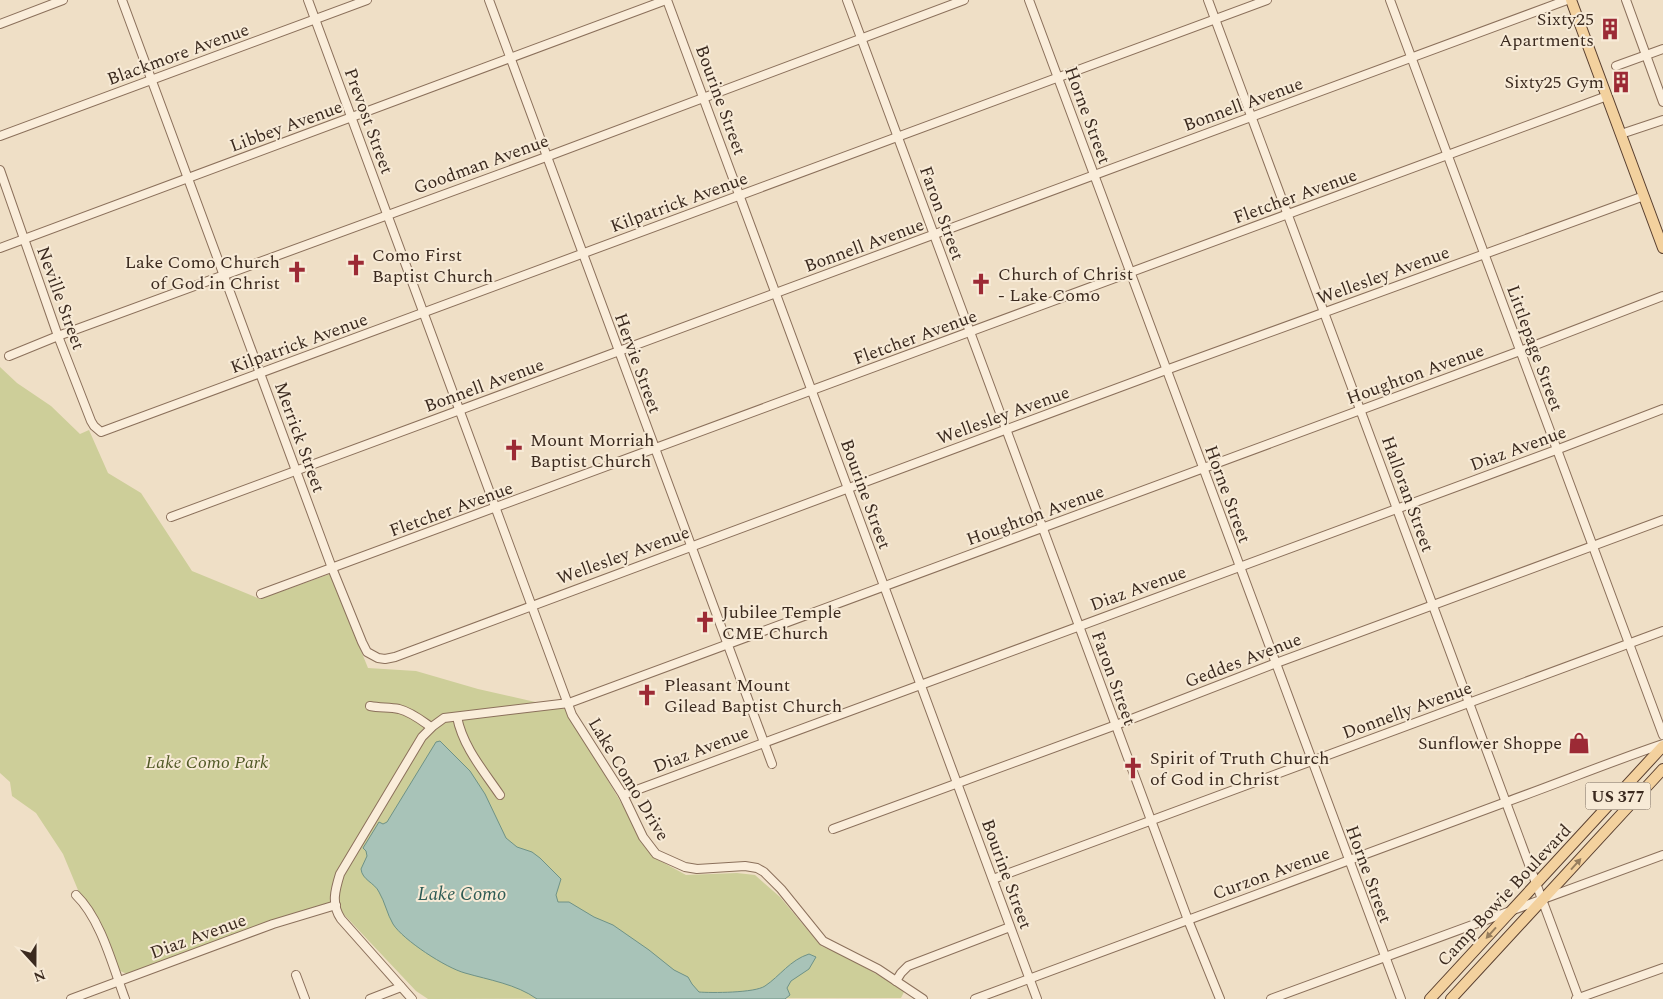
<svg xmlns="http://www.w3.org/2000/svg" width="1663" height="999" viewBox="0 0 1663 999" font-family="Spectral,serif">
<rect width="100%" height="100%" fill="#efdfc6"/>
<!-- green -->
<polygon fill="#cdce99" points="0,367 17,383 51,406 80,434 89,430 108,473 141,493 192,571 260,599 330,574 368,668 416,671 478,689 566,709 653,857 686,875 737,873 755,875 780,897 821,946 846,957 905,990 901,998 428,999 416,991 335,905 127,974 118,970 78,890 63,854 36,813 12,796 10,782 0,773"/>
<!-- water -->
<path fill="#a8c3b8" stroke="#6e9286" d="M 440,741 L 470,771 L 485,794 L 506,838 L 517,847 L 532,852 L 540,858 L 561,879 L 556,895 L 558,902 L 569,902 L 594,917 L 613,925 L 649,950 L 674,970 L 688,977 L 692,984 L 699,992 C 711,993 755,993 765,986 C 780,976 790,960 809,954 L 816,957 L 809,969 L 791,981 L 787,988 L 790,995 L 785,999 L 537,999 C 516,984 489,980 465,973 C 446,968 403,940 393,924 C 387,914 385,902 379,892 C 375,883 362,880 361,869 L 367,856 L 366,851 L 363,848 L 379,822 L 383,824 L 387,822 L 436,742 Z"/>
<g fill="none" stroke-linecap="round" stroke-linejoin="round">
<!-- minor casing -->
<g stroke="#8b705b" stroke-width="10">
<g id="minor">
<polyline points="122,0 332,568 362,642 367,652 378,658 385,659 395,657 1166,370 1644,196"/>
<polyline points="308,0 572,715 623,795 643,837 656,854 685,867 697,869 745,866 757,868 764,872 781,889 823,941 878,969 923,999"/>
<polyline points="489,0 772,764"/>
<polyline points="667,0 1037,999"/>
<polyline points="847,0 1188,920 1220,999"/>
<polyline points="1029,0 1401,999"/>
<polyline points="1208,0 1579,999"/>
<polyline points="1390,0 1663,735"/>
<polyline points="1626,0 1663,102"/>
<polyline points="0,24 63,0"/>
<polyline points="1616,66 1663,49"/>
<polyline points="1621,134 1663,120"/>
<polyline points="0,136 367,0"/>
<polyline points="0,170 58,336 91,421 94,426 101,432 1267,0"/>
<polyline points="0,248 666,0"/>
<polyline points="9,356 58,336 546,157 964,0"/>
<polyline points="171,517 1567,0"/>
<polyline points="261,594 1607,96"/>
<path d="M 370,706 C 380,708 389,707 399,709 C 411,712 421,720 431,727"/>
<path d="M 457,717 C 463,747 483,770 500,795"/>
<polyline points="623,795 1556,450 1663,409"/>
<polyline points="833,829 1116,725 1271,665 1663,520"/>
<polyline points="993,879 1663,631"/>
<path d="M 76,895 C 101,919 113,967 125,999"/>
<polyline points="296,975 305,999"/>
<polyline points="896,981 901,973 908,966 1010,927"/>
<polyline points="71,999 273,924 336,905"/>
<polyline points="370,999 401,987"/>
<path d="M 412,999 L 341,919 C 331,904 335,890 340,874 L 422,737 L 433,726 L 444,718 L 569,703 L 1520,351 L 1663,296"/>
<path d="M 975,999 L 1506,802 C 1559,783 1610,762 1663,744"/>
<polyline points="1271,999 1663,855"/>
<polyline points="1576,999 1663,968"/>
</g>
</g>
<!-- major casing -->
<g stroke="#593f2f" stroke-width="12">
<g id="major">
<polyline points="1571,0 1663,248"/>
<polyline points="1430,999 1663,746"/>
<polyline points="1451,999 1663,769"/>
</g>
</g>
<!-- minor -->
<use href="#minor" stroke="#faedda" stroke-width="8"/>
<!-- major -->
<use href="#major" stroke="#f3d19e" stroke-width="10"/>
</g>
<!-- one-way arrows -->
<defs><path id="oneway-solid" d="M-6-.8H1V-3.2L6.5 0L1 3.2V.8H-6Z" transform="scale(1.25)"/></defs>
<g fill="#977e5e">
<use href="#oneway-solid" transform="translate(1576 864) rotate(-48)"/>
<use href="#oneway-solid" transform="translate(1491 933) rotate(132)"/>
</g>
<!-- icons -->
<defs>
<g id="building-bare" transform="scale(1.725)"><path d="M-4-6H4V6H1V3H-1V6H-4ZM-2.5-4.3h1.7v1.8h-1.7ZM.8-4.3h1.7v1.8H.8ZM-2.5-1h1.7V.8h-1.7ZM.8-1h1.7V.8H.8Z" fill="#9c2a35" stroke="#f7ead6" stroke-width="2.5" paint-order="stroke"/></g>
<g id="church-bare" transform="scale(1.725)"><path d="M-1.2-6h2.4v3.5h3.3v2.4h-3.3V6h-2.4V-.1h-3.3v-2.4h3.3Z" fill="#9c2a35" stroke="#f7ead6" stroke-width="2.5" paint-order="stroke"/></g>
<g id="shop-bare" transform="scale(1.725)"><path d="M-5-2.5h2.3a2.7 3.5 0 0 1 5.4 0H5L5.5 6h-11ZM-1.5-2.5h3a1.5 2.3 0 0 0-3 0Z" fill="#9c2a35" stroke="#f7ead6" stroke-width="2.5" paint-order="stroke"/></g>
</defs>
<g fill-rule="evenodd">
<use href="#building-bare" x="1610" y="29"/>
<use href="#building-bare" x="1621" y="82"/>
<use href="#church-bare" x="356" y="265"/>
<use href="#church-bare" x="297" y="272"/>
<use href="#church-bare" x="981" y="284"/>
<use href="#church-bare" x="514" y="450"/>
<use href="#church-bare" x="705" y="622"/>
<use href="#church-bare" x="647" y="695"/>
<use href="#shop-bare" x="1579" y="743"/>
<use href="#church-bare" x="1133" y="768"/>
</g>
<g text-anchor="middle" stroke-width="4" stroke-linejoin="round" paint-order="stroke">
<!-- shield labels -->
<rect fill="#f7ead6" stroke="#736456" stroke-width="1" x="1585.5" y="782.5" width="65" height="27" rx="4"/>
<g font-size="16" font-weight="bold" fill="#3b2a1f">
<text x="1618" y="802">US 377</text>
</g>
<!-- poi labels -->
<g font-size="18" fill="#3b2a1f" stroke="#f7ead6" text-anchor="start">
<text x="1594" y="25" text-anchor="end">Sixty25<tspan x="1594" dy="21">Apartments</tspan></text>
<text x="1604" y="88" text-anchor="end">Sixty25 Gym</text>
<text x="372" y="261">Como First<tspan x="372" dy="21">Baptist Church</tspan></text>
<text x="280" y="268" text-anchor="end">Lake Como Church<tspan x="280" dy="21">of God in Christ</tspan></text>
<text x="998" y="280">Church of Christ<tspan x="998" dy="21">- Lake Como</tspan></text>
<text x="530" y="446">Mount Morriah<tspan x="530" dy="21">Baptist Church</tspan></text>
<text x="722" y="618">Jubilee Temple<tspan x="722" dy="21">CME Church</tspan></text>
<text x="664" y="691">Pleasant Mount<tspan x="664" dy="21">Gilead Baptist Church</tspan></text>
<text x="1562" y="749" text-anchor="end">Sunflower Shoppe</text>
<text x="1150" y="764">Spirit of Truth Church<tspan x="1150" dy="21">of God in Christ</tspan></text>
</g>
<!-- street labels -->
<g font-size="18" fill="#3b2a1f" stroke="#f7ead6">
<text transform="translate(178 54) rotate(-20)" y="6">Blackmore Avenue</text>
<text transform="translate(721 100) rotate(70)" y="6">Bourine Street</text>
<text transform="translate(1243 104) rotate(-20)" y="6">Bonnell Avenue</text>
<text transform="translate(1088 115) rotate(70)" y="6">Horne Street</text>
<text transform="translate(369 121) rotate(70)" y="6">Prevost Street</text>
<text transform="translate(286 126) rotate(-20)" y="6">Libbey Avenue</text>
<text transform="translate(481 164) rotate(-20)" y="6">Goodman Avenue</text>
<text transform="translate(1295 196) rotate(-20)" y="6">Fletcher Avenue</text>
<text transform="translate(679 202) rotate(-20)" y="6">Kilpatrick Avenue</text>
<text transform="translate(942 213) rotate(70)" y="6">Faron Street</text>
<text transform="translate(864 245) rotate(-20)" y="6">Bonnell Avenue</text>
<text transform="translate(1383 275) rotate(-20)" y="6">Wellesley Avenue</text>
<text transform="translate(61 298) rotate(70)" y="6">Neville Street</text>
<text transform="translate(915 337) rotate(-20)" y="6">Fletcher Avenue</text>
<text transform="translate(299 343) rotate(-20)" y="6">Kilpatrick Avenue</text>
<text transform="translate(1535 348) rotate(70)" y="6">Littlepage Street</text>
<text transform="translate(638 363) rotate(70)" y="6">Hervie Street</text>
<text transform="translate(1415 374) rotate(-20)" y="6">Houghton Avenue</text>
<text transform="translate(484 385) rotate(-20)" y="6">Bonnell Avenue</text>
<text transform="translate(1003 415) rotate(-20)" y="6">Wellesley Avenue</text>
<text transform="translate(300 437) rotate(70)" y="6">Merrick Street</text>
<text transform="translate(1518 448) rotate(-20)" y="6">Diaz Avenue</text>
<text transform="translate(866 494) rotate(70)" y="6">Bourine Street</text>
<text transform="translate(1228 494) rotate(70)" y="6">Horne Street</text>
<text transform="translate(1408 494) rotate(70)" y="6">Halloran Street</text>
<text transform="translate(451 509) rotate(-20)" y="6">Fletcher Avenue</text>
<text transform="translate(1035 515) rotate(-20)" y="6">Houghton Avenue</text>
<text transform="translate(623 555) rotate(-20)" y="6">Wellesley Avenue</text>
<text transform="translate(1138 588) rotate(-20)" y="6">Diaz Avenue</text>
<text transform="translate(1243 660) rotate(-21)" y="6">Geddes Avenue</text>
<text transform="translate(1114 678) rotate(70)" y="6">Faron Street</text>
<text transform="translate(1407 710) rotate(-20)" y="6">Donnelly Avenue</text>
<text transform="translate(701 749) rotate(-21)" y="6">Diaz Avenue</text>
<text transform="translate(629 779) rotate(59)" y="6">Lake Como Drive</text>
<text transform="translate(1271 873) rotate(-20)" y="6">Curzon Avenue</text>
<text transform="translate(1007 874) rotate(70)" y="6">Bourine Street</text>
<text transform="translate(1369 874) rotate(70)" y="6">Horne Street</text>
<text transform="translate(1504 895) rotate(-47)" y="6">Camp Bowie Boulevard</text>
<text transform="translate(198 936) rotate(-20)" y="6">Diaz Avenue</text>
</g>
<!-- park labels -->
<g font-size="18" font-style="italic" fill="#505825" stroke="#f7ead6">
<text x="207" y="768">Lake Como Park</text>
</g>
<!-- water labels -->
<g font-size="19" font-style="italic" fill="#2e5b54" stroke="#f7ead6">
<text x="462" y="900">Lake Como</text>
</g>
</g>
<!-- north arrow -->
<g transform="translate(35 964) rotate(159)" stroke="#f7ead6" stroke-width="4" paint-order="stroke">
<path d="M0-4L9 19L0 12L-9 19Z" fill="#3b2a1f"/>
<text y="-8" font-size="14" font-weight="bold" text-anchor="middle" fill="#3b2a1f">N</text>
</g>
</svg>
